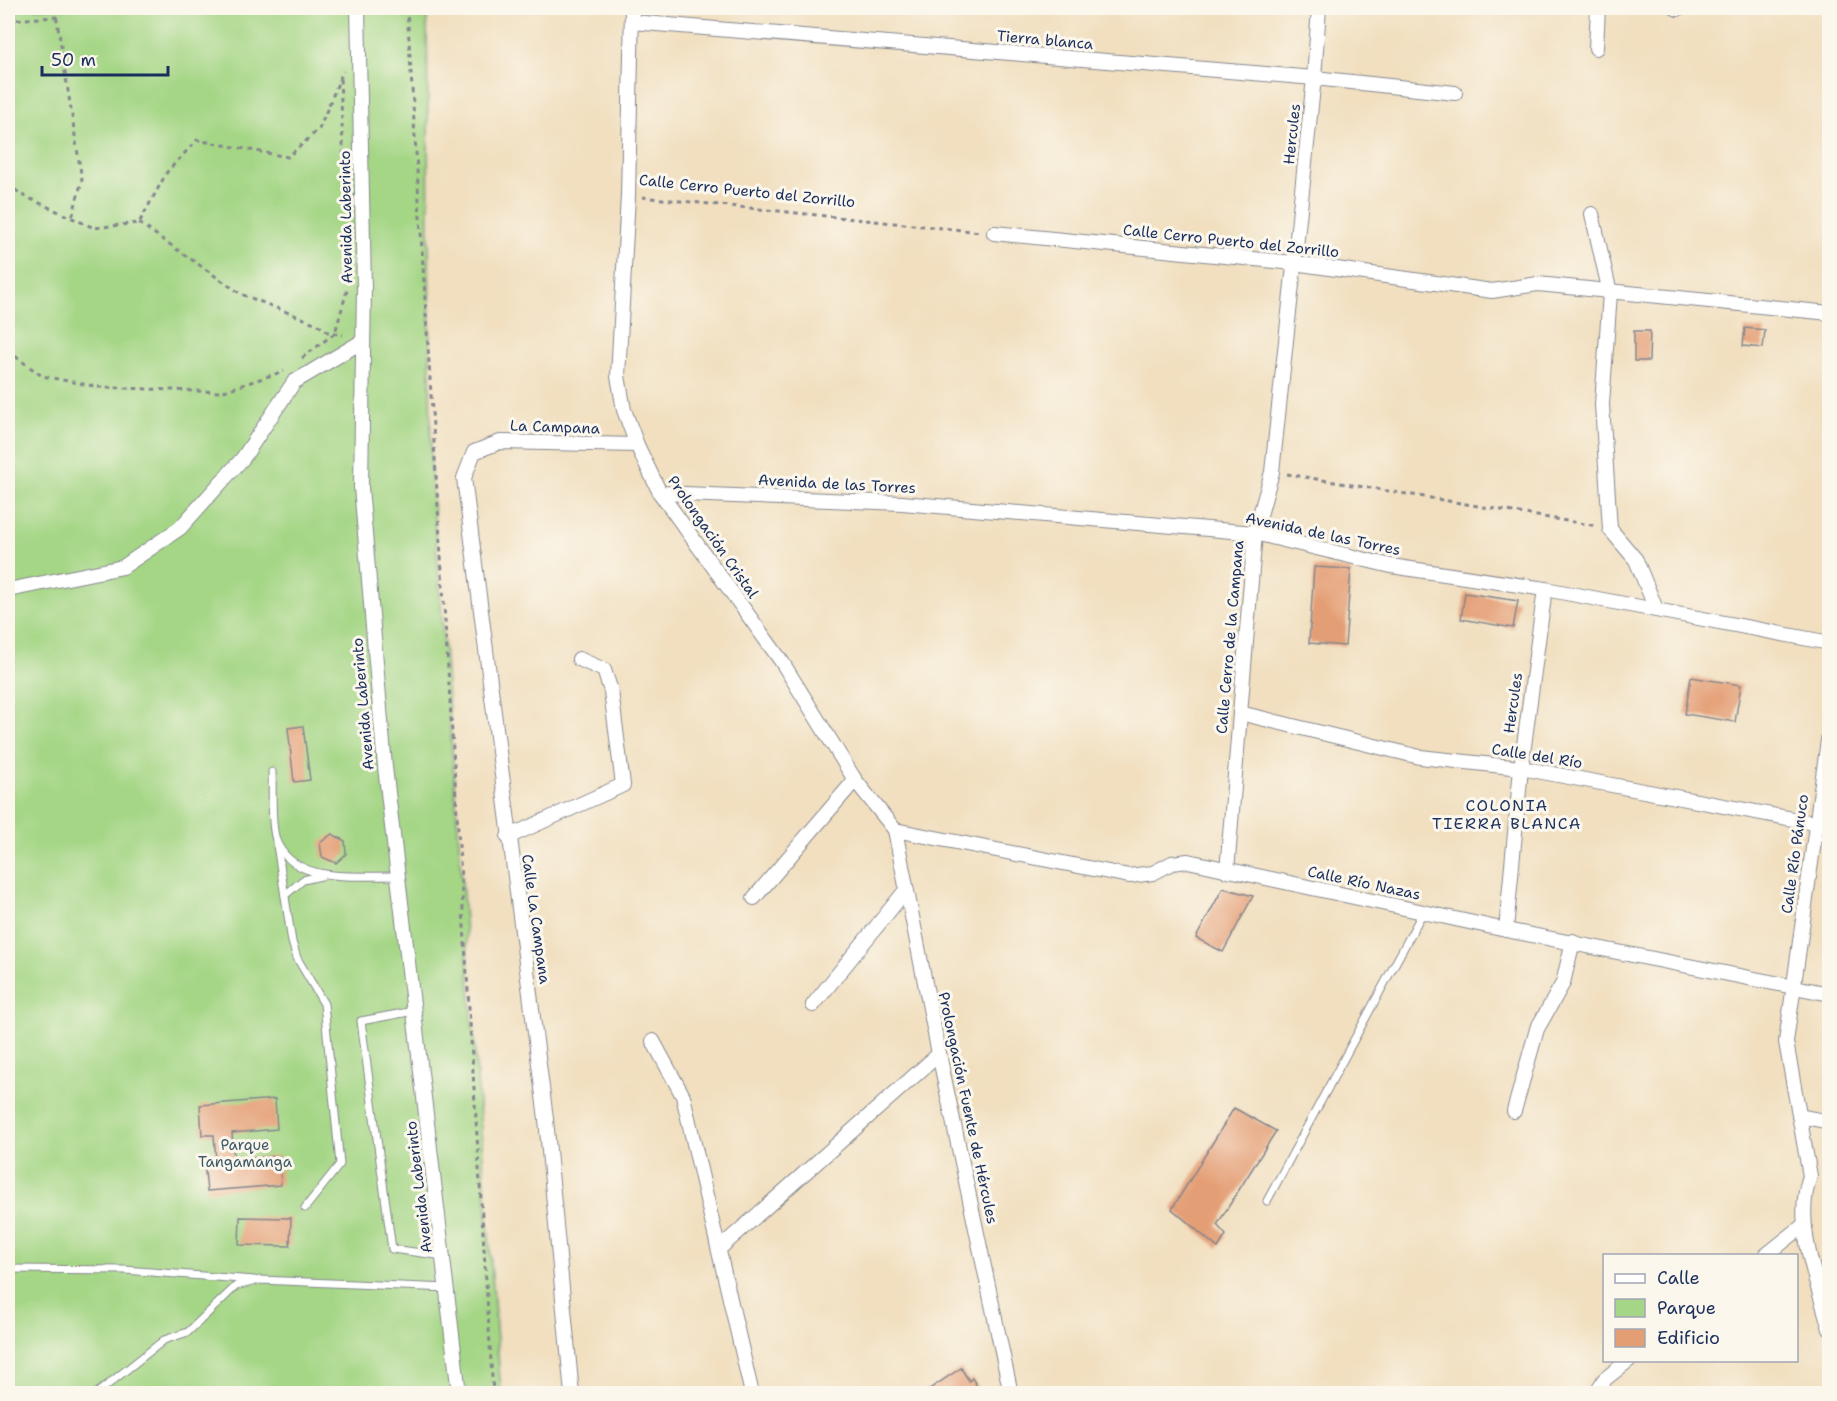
<svg xmlns="http://www.w3.org/2000/svg" width="1837" height="1401" viewBox="0 0 1837 1401" font-family="'Shantell Sans',sans-serif">
<rect width="100%" height="100%" fill="#fbf7ec"/>
<filter id="ink" filterUnits="userSpaceOnUse"><feTurbulence type="fractalNoise" baseFrequency=".0167" numOctaves="2"/><feDisplacementMap in="SourceGraphic" scale="12" xChannelSelector="R" yChannelSelector="G"/><feConvolveMatrix kernelMatrix="1 2 1 2 8 2 1 2 1" color-interpolation-filters="sRGB"/></filter>
<filter id="wash" filterUnits="userSpaceOnUse"><feTurbulence type="fractalNoise" baseFrequency=".008" numOctaves="4" result="noise"/><feDisplacementMap in="SourceGraphic" scale="24" xChannelSelector="R" yChannelSelector="G"/><feGaussianBlur stdDeviation="1.35" result="paint"/><feColorMatrix in="noise" values="0 0 0 0 0 0 0 0 0 0 0 0 0 0 0 0 0 1.4 0 .05"/><feComposite in="paint" operator="in"/></filter>
<g filter="url(#wash)">
<rect width="100%" height="100%" fill="#f1dfbf"/>
<!-- green -->
<polygon fill="#a4d685" stroke="#608272" stroke-width="1.5" points="8,8 427,8 431,475 501,1393 8,1393"/>
<g id="blocks">
<!-- building -->
<g fill="#e49e74">
<polygon points="1745,328 1765,330 1763,348 1743,346"/>
<polygon points="1634,331 1650,331 1649,361 1634,361"/>
<polygon points="1314,567 1351,569 1345,646 1309,643"/>
<polygon points="1465,593 1518,601 1513,628 1461,619"/>
<polygon points="1691,677 1741,685 1735,722 1685,714"/>
<polygon points="303,726 310,780 294,782 288,728"/>
<polygon points="332,834 345,841 346,854 336,863 322,857 320,843"/>
<polygon points="1223,888 1253,896 1223,952 1196,938"/>
<polygon points="275,1099 277,1129 232,1133 234,1159 279,1156 281,1185 207,1191 204,1162 216,1161 214,1135 202,1135 200,1105"/>
<polygon points="1234,1108 1276,1131 1217,1225 1226,1235 1218,1248 1172,1209"/>
<polygon points="240,1217 291,1218 290,1246 239,1245"/>
<polygon points="961,1368 969,1381 972,1378 982,1394 922,1394"/>
</g>
</g>
</g>
<g filter="url(#ink)">
<use href="#blocks" fill-opacity="0" stroke="#86878e" stroke-width="1.5"/>
<g fill="none" stroke-linecap="round" stroke-linejoin="round">
<!-- service casing -->
<g stroke="#86878e" stroke-width="9">
<g id="service">
<path d="M 272,772 C 273,789 270,831 278,845 C 299,885 361,875 398,876"/>
<polyline points="277,845 292,942 297,958 324,1004 340,1164 305,1208"/>
<polyline points="285,895 303,880 321,876"/>
<polyline points="414,1011 361,1021 392,1249 444,1256"/>
<polyline points="1267,1201 1423,912"/>
<polyline points="8,1269 125,1270 254,1280"/>
<polyline points="96,1394 164,1340 188,1332 236,1286 260,1280 448,1288"/>
</g>
</g>
<!-- minor casing -->
<g stroke="#86878e" stroke-width="16">
<g id="minor">
<polyline points="358,8 364,287 361,487 385,767 459,1394"/>
<polyline points="632,8 628,196 618,376 624,410 637,445 660,493 782,662 855,780 895,830 939,1054 1011,1394"/>
<polyline points="1676,8 1678,9"/>
<polyline points="632,22 1314,78 1455,93"/>
<polyline points="1596,48 1598,8"/>
<polyline points="1592,214 1610,293 1602,404 1610,529 1636,560 1656,609"/>
<polyline points="994,233 1294,263 1492,291 1538,284 1830,313"/>
<polyline points="660,493 902,503 1255,533 1391,566 1545,589 1830,643"/>
<polyline points="8,590 123,567 180,528 243,458 294,382 363,341"/>
<polyline points="1240,713 1420,757 1521,768 1830,826"/>
<path d="M 1830,726 L 1786,1042 L 1810,1176 C 1793,1224 1817,1280 1830,1329"/>
<polyline points="895,830 1129,876 1153,873 1172,863 1188,861 1506,930 1830,994"/>
<polyline points="508,837 623,785 611,691 604,670 579,659"/>
<polyline points="1227,871 1255,533 1272,472 1314,78 1319,8"/>
<polyline points="754,898 855,780"/>
<polyline points="1506,930 1521,768 1545,589"/>
<polyline points="813,1005 906,890"/>
<polyline points="653,1041 683,1096 752,1394"/>
<polyline points="1514,1111 1537,1029 1563,983 1573,941"/>
<polyline points="1799,1116 1830,1122"/>
<polyline points="720,1248 939,1054"/>
<polyline points="1765,1256 1804,1225"/>
<polyline points="572,1394 546,1119 464,478 474,452 500,442 637,445"/>
<polyline points="1595,1394 1605,1379 1629,1360"/>
</g>
</g>
<!-- path -->
<g stroke="#86878e" stroke-width="3" stroke-dasharray="4.5 4.5" stroke-linecap="butt">
<polyline points="55,8 82,180 72,218"/>
<polyline points="407,8 493,1394"/>
<polyline points="8,20 57,17"/>
<polyline points="340,79 346,212"/>
<polyline points="8,184 22,195 94,228 139,223 167,172 197,140 288,157 319,129 343,71"/>
<polyline points="642,197 981,232"/>
<polyline points="139,223 241,294 317,324 328,332 343,335"/>
<polyline points="8,351 42,376 99,387 221,392 284,371"/>
<polyline points="302,358 335,333 348,287"/>
<polyline points="1287,474 1597,526"/>
</g>
<!-- service -->
<use href="#service" stroke="#fff" stroke-width="7"/>
<!-- minor -->
<use href="#minor" stroke="#fff" stroke-width="14"/>
</g>
</g>
<g text-anchor="middle" stroke-width="6" stroke-linejoin="round" paint-order="stroke">
<!-- street labels -->
<g font-size="15" fill="#1b2f5e" stroke="#fbf7ec">
<text transform="translate(1045 40) rotate(5)" y="5">Tierra blanca</text>
<text transform="translate(1292 134) rotate(-84)" y="5">Hercules</text>
<text transform="translate(747 191) rotate(6)" y="5">Calle Cerro Puerto del Zorrillo</text>
<text transform="translate(346 217) rotate(-91)" y="5">Avenida Laberinto</text>
<text transform="translate(1231 241) rotate(6)" y="5">Calle Cerro Puerto del Zorrillo</text>
<text transform="translate(555 427) rotate(2)" y="5">La Campana</text>
<text transform="translate(837 484) rotate(3)" y="5">Avenida de las Torres</text>
<text transform="translate(1323 534) rotate(12)" y="5">Avenida de las Torres</text>
<text transform="translate(713 537) rotate(55)" y="5">Prolongación Cristal</text>
<text transform="translate(1230 637) rotate(-85)" y="5">Calle Cerro de la Campana</text>
<text transform="translate(1513 703) rotate(-82)" y="5">Hercules</text>
<text transform="translate(363 704) rotate(-95)" y="5">Avenida Laberinto</text>
<text transform="translate(1537 756) rotate(9)" y="5">Calle del Río</text>
<text transform="translate(1795 854) rotate(-82)" y="5">Calle Río Pánuco</text>
<text transform="translate(1364 883) rotate(12)" y="5">Calle Río Nazas</text>
<text transform="translate(536 919) rotate(82)" y="5">Calle La Campana</text>
<text transform="translate(968 1108) rotate(78)" y="5">Prolongación Fuente de Hércules</text>
<text transform="translate(419 1187) rotate(-97)" y="5">Avenida Laberinto</text>
</g>
<!-- park labels -->
<g font-size="15" fill="#3d5968" stroke="#fbf7ec">
<text x="245" y="1150">Parque<tspan x="245" dy="17">Tangamanga</tspan></text>
</g>
<!-- neighbourhood labels -->
<g font-size="16" letter-spacing="1.5" fill="#1b2f5e" stroke="#fbf7ec">
<text x="1507" y="811">COLONIA<tspan x="1507" dy="18">TIERRA BLANCA</tspan></text>
</g>
</g>
<!-- margin -->
<rect width="1837" height="1401" fill="none" stroke="#fbf7ec" stroke-width="30"/>
<!-- legend -->
<rect x="1603" y="1254" width="195" height="108" fill="#fbf7ec" stroke="#a1a7b3" stroke-width="1.5"/>
<rect x="1615" y="1274" width="30" height="9" fill="#ffffff" stroke="#a1a7b3" stroke-width="1.5"/>
<text x="1657" y="1284" font-size="18" fill="#1b2f5e">Calle</text>
<rect x="1615" y="1299" width="30" height="18" fill="#a4d685" stroke="#a1a7b3" stroke-width="1.5"/>
<text x="1657" y="1314" font-size="18" fill="#1b2f5e">Parque</text>
<rect x="1615" y="1329" width="30" height="18" fill="#e49e74" stroke="#a1a7b3" stroke-width="1.5"/>
<text x="1657" y="1344" font-size="18" fill="#1b2f5e">Edificio</text>
<!-- scale -->
<path d="M42 66v9h126v-9" fill="none" stroke="#1b2f5e" stroke-width="3"/>
<text x="51" y="66" font-size="18" fill="#1b2f5e" stroke="#fbf7ec" stroke-width="4.5" paint-order="stroke">50 m</text>
</svg>
